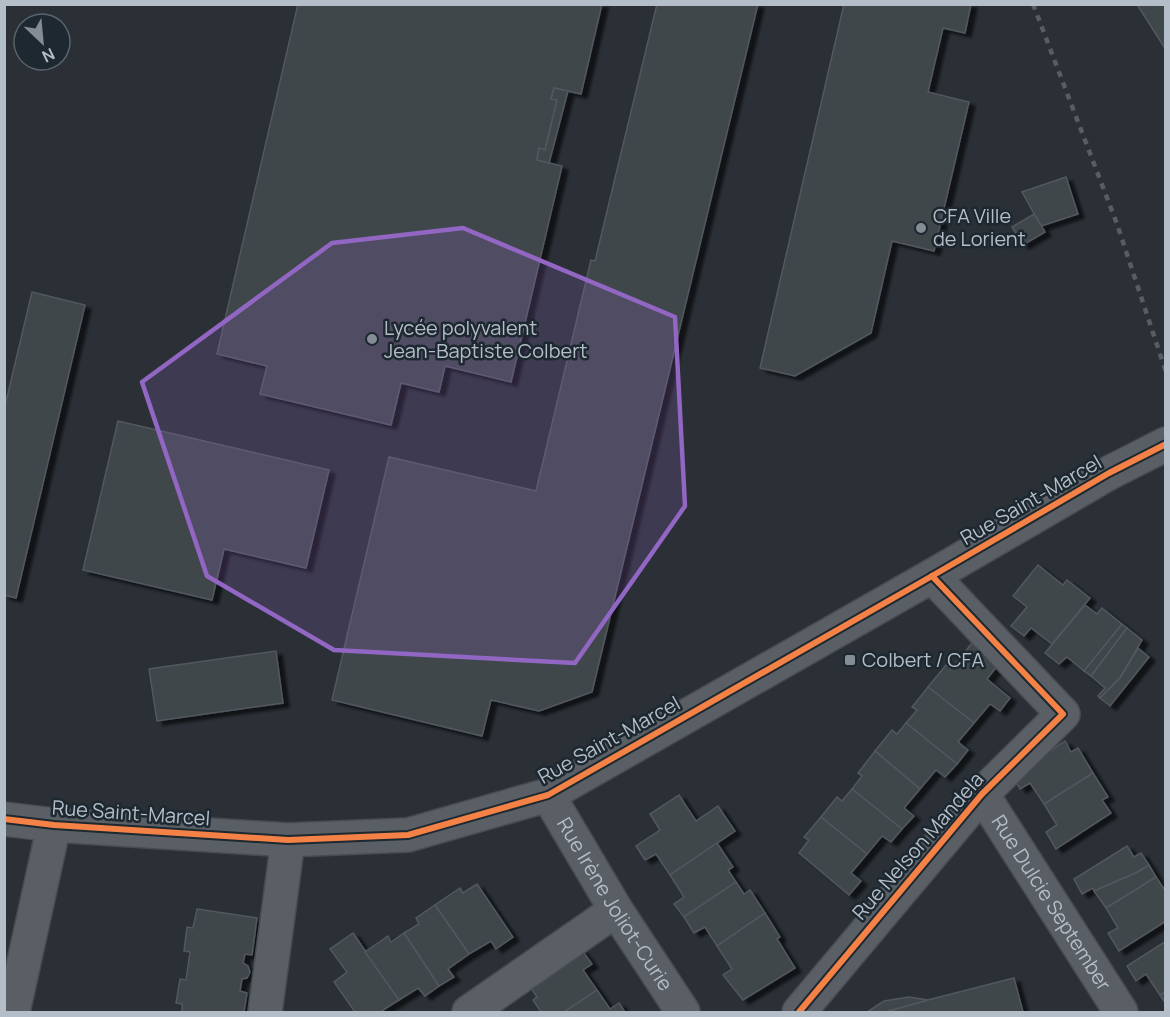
<svg xmlns="http://www.w3.org/2000/svg" width="1170" height="1017" viewBox="0 0 1170 1017" font-family="Manrope,sans-serif">
<defs>
<filter id="shadow"><feDropShadow dx="6" dy="4" stdDeviation="1.5" flood-color="#0009"/></filter>
</defs>
<rect width="100%" height="100%" fill="#2a3036"/>
<!-- building -->
<g fill="#41464b" stroke="#52585e" stroke-width="1.5" filter="url(#shadow)">
<polygon points="298,4 602,4 581,94 554,88 551,99 557,100 545,150 539,148 537,160 562,166 511,382 445,366 439,392 401,383 391,425 260,394 267,366 217,354"/>
<polygon points="657,4 758,4 592,692 539,711 491,700 482,736 332,700 389,457 536,491 591,260 595,261"/>
<polygon points="971,4 965,33 943,28 928,92 969,102 934,251 892,241 871,333 795,376 760,368 844,4"/>
<polygon points="1140,4 1166,4 1166,50 1138,6"/>
<polygon points="554,88 568,91 549,163 537,160 539,148 545,150 557,100 551,99"/>
<polygon points="1066,177 1078,214 1041,226 1022,192"/>
<polygon points="1034,214 1045,232 1023,245 1012,227"/>
<polygon points="32,292 85,305 16,598 4,595 4,410"/>
<polygon points="118,421 329,470 306,568 224,549 212,600 83,570"/>
<polygon points="1038,565 1063,585 1067,580 1090,598 1052,644 1031,628 1024,636 1011,626 1027,607 1013,596"/>
<polygon points="1085,605 1097,614 1102,608 1122,624 1084,671 1067,657 1059,664 1045,653"/>
<polygon points="1122,624 1127,628 1091,676 1084,671"/>
<polygon points="1127,628 1142,640 1120,678 1100,698 1098,696 1105,688 1091,676"/>
<polygon points="972,643 998,665 987,679 1010,698 1000,711 990,704 974,723 928,687 946,665 951,669"/>
<polygon points="1138,648 1149,657 1110,706 1100,698 1120,678"/>
<polygon points="276,651 283,703 157,721 149,669"/>
<polygon points="928,687 974,723 958,742 968,750 957,764 906,723 917,710 912,707"/>
<polygon points="906,723 957,764 945,777 936,770 920,789 875,751 892,730 897,734"/>
<polygon points="1065,741 1071,752 1078,748 1093,773 1044,804 1030,783 1020,789 1013,776"/>
<polygon points="875,751 920,789 904,808 914,816 902,829 852,789 862,776 858,773"/>
<polygon points="1093,773 1108,797 1102,800 1111,813 1056,849 1046,832 1057,825 1044,804"/>
<polygon points="852,789 902,829 891,842 882,836 867,854 821,817 837,797 842,801"/>
<polygon points="679,795 696,821 718,806 735,831 670,875 656,854 645,860 636,846 660,830 650,814"/>
<polygon points="821,817 867,854 851,873 861,881 849,895 799,853 809,840 804,837"/>
<polygon points="717,843 733,867 728,870 736,882 684,917 674,904 684,897 670,875"/>
<polygon points="1127,846 1134,857 1141,853 1149,865 1138,872 1094,891 1093,888 1082,894 1074,879"/>
<polygon points="1149,865 1156,877 1106,908 1094,891 1138,872"/>
<polygon points="1156,877 1166,892 1166,921 1119,951 1108,933 1118,928 1106,908"/>
<polygon points="736,882 744,894 750,890 765,913 717,946 705,927 694,933 684,917"/>
<polygon points="477,884 513,937 496,949 491,941 469,954 435,905 460,888 463,893"/>
<polygon points="435,905 469,954 448,969 454,977 439,986 404,933 419,924 416,918"/>
<polygon points="197,909 257,918 252,955 245,954 243,963 248,966 250,972 247,978 242,979 240,991 247,993 244,1012 182,1012 182,1004 176,1003 180,979 186,980 190,952 184,951 187,927 193,928"/>
<polygon points="765,913 780,937 777,939 795,968 743,1000 723,975 732,969 717,946"/>
<polygon points="353,933 399,1000 380,1012 355,1012 334,982 347,972 330,949"/>
<polygon points="404,933 439,986 425,996 418,988 399,1000 365,952 388,936 391,942"/>
<polygon points="1166,941 1166,992 1160,995 1146,974 1136,981 1127,966"/>
<polygon points="581,949 592,964 583,970 597,990 564,1012 541,1012 533,1000 537,997 529,985"/>
<polygon points="1014,978 1023,1012 885,1012 920,1002"/>
<polygon points="597,990 610,1009 619,1003 625,1012 564,1012"/>
<polygon points="1166,992 1166,1004 1160,995"/>
<polygon points="909,997 928,1000 885,1012 867,1012 884,1001"/>
</g>
<g fill="none" stroke-linecap="round" stroke-linejoin="round">
<!-- minor casing -->
<g stroke="#484c51" stroke-width="36">
<g id="minor">
<path id="s1" d="M 982,794 L 1121,1012"/>
<path id="s2" d="M 548,795 L 616,910 L 683,1012"/>
<polyline points="4,819 54,825 288,840 408,835 548,795 932,576 1109,473 1166,444"/>
<polyline points="13,1012 54,825"/>
<polyline points="265,1012 288,840"/>
<polyline points="469,1012 616,910"/>
<polyline points="799,1012 982,794 1063,714 932,576"/>
</g>
</g>
<!-- minor -->
<use href="#minor" stroke="#595f65" stroke-width="33"/>
<!-- rail -->
<polyline stroke="#585d62" stroke-width="4.5" stroke-dasharray="6 6" stroke-linecap="butt" points="1033,4 1117,224 1166,372"/>
<!-- cycleway casing -->
<g stroke="#1d2831" stroke-width="10">
<g id="cycleway">
<polyline points="4,819 54,825 288,840 408,835 548,795 932,576 1109,473 1166,444"/>
<polyline points="799,1012 982,794 1063,714 932,576"/>
</g>
</g>
<!-- cycleway -->
<use href="#cycleway" stroke="#f48246" stroke-width="6"/>
</g>
<!-- marked area -->
<path fill="#9266c3" fill-opacity="0.2" stroke="#9266c3" stroke-width="4.5" stroke-linejoin="round" d="M 463,228 L 675,317 L 685,506 L 575,663 L 334,650 L 207,576 L 142,382 L 332,243 Z"/>
<!-- markers -->
<g fill="#848c95" stroke="#1d2831" stroke-width="2">
<circle cx="921" cy="228" r="6"/>
<circle cx="372" cy="339" r="6"/>
<rect x="844" y="654" width="12" height="12" rx="3"/>
</g>
<g text-anchor="middle" stroke-width="5" stroke-linejoin="round" paint-order="stroke">
<!-- poi labels -->
<g font-size="20" fill="#b4bec8" stroke="#1d2831" text-anchor="start">
<text x="933" y="223">CFA Ville<tspan x="933" dy="23">de Lorient</tspan></text>
<text x="384" y="335">Lycée polyvalent<tspan x="384" dy="23">Jean-Baptiste Colbert</tspan></text>
<text x="862" y="667">Colbert / CFA</text>
</g>
<!-- street labels -->
<g font-size="20" fill="#b4bec8" stroke="#1d2831">
<text transform="translate(1031 500) rotate(-30)" y="7">Rue Saint-Marcel</text>
<text transform="translate(609 740) rotate(-29)" y="7">Rue Saint-Marcel</text>
<text transform="translate(131 813) rotate(4)" y="7">Rue Saint-Marcel</text>
<text transform="translate(918 846) rotate(-49)" y="7">Rue Nelson Mandela</text>
<text dy="7" stroke="none"><textPath href="#s1" startOffset="129">Rue Dulcie September</textPath></text>
<text dy="7" stroke="none"><textPath href="#s2" startOffset="128">Rue Irène Joliot-Curie</textPath></text>
</g>
</g>
<!-- border -->
<rect width="1170" height="1017" fill="none" stroke="#b4bec8" stroke-width="12"/>
<!-- north arrow -->
<g transform="translate(42 42) rotate(154)"><circle r="28" fill="#1d2831" stroke="#59646d" stroke-width="1.5"/>
<path d="M0-4.5L10 22L0 15L-10 22Z" fill="#848c95"/>
<text y="-9" font-size="16" font-weight="bold" text-anchor="middle" fill="#b4bec8">N</text>
</g>
</svg>
